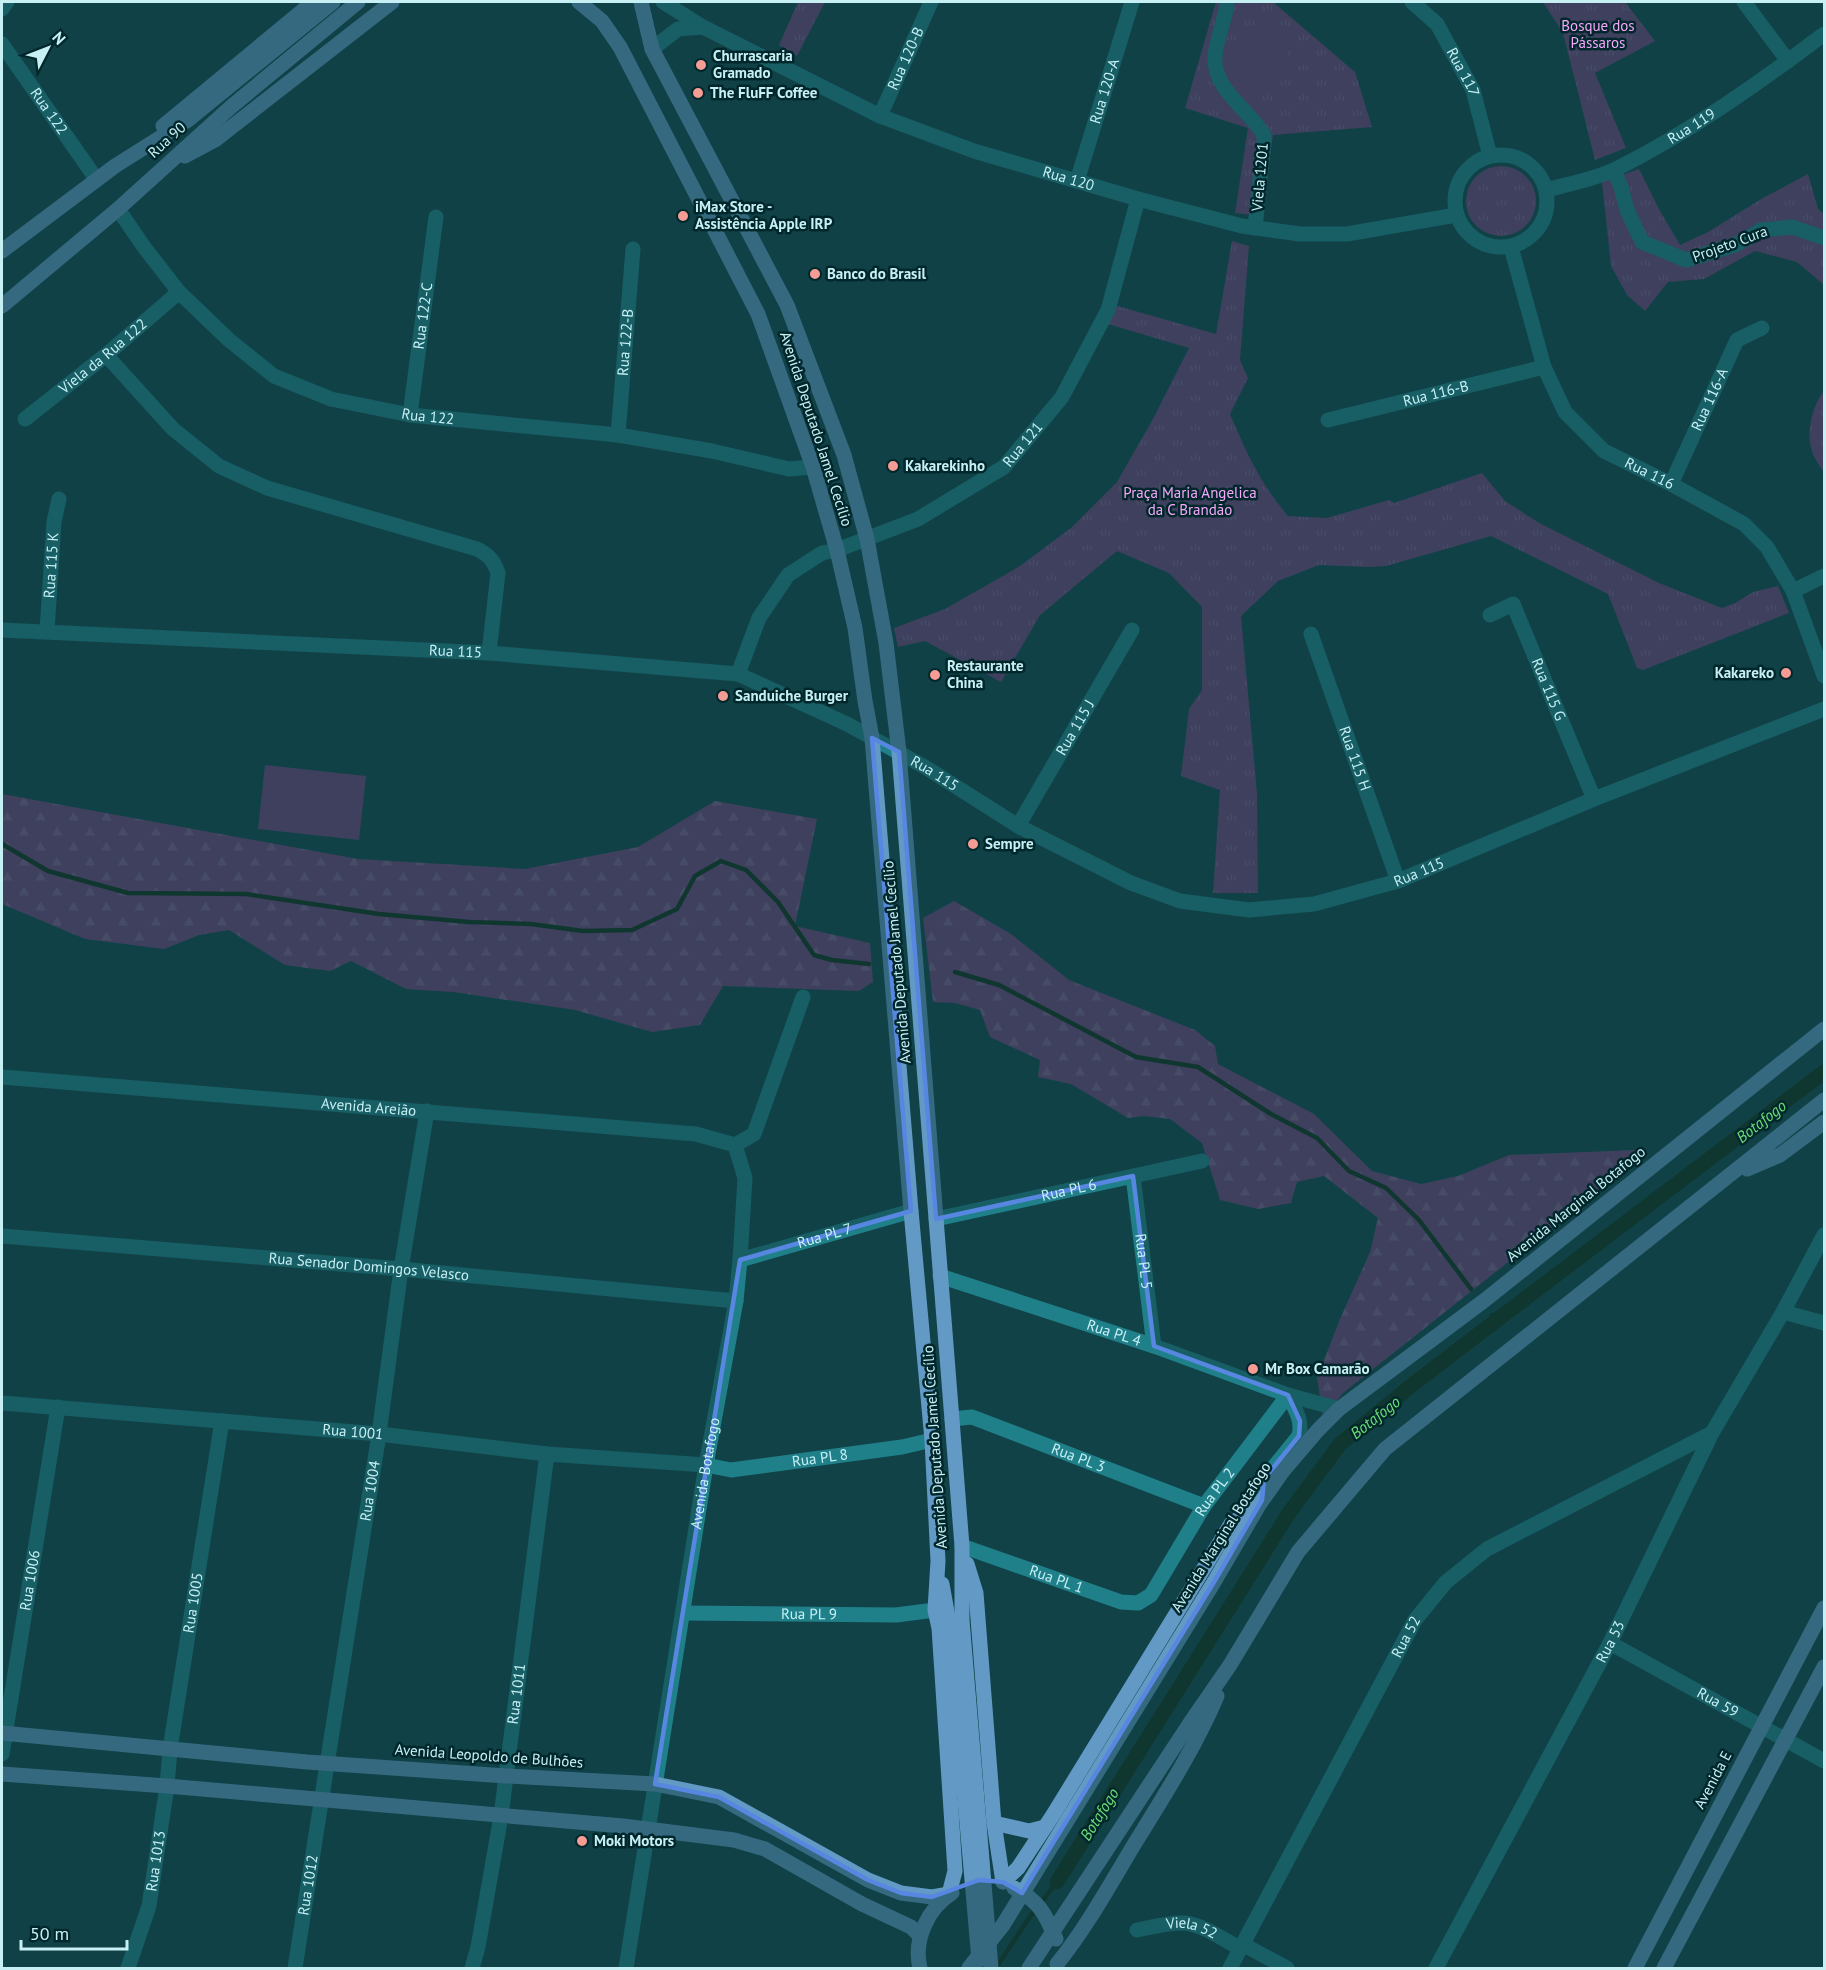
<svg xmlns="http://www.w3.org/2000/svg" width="1826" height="1970" viewBox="0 0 1826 1970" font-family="'PT Sans',sans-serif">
<defs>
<pattern id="forest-firs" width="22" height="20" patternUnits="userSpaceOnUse" patternTransform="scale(1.5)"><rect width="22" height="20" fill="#763e79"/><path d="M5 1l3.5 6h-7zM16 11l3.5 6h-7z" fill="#885a8d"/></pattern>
<pattern id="park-tufts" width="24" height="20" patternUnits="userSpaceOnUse" patternTransform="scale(1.5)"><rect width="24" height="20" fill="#763e79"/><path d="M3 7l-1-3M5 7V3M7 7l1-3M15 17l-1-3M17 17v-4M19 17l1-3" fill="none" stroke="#885a8d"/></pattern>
</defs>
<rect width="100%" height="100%" fill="#104247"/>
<!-- forest -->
<g fill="url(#forest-firs)">
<polygon points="2,794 358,859 525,869 638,847 715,801 817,819 795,926 870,943 873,982 859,991 723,986 700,1025 652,1032 575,1010 453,992 406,989 351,961 330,971 285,965 229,930 199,935 164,949 85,939 2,904"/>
<polygon points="954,901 1011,934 1069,980 1195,1030 1215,1046 1218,1064 1314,1114 1372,1171 1421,1184 1458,1176 1509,1155 1635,1150 1628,1167 1343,1393 1323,1417 1317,1378 1340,1319 1370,1252 1378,1218 1324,1176 1297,1182 1291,1203 1258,1209 1220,1200 1202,1143 1170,1119 1144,1116 1128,1118 1071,1084 1038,1077 1040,1060 990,1037 980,1010 955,1003 933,1002 923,918"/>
</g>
<!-- park -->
<g fill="url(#park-tufts)">
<polygon points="798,2 825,2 797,56 779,45"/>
<polygon points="1216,2 1273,2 1355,72 1372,127 1273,135 1261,216 1235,213 1248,128 1185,108"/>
<polygon points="1543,2 1625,2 1655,41 1595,73 1626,148 1595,160 1563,33"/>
<circle cx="1501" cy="201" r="35"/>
<polygon points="1639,169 1660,211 1680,245 1708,232 1763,198 1808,174 1818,209 1824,214 1824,285 1797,262 1755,251 1704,279 1668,282 1645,311 1627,295 1611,266 1602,182"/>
<path d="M 1232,241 L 1249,246 L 1240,360 L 1248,378 L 1230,414 C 1247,454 1260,483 1288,516 L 1327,518 L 1389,500 L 1394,503 L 1482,473 L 1505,501 L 1541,524 L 1659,583 L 1722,608 L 1735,603 L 1753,592 L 1778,586 L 1789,613 L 1643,670 L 1637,668 L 1608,594 L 1491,536 L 1386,566 L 1368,567 L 1319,565 L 1278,581 L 1241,616 L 1257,793 L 1258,893 L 1213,893 L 1220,790 L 1181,776 L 1189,709 L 1202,690 L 1202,607 L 1169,573 L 1117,551 L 1040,615 L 1001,682 L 925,641 L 898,647 L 894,628 L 945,609 L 1020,566 L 1072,527 L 1117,482 L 1153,419 L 1189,348 L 1108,324 L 1114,305 L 1216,334 Z"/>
<path d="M 1824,391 L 1824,472 C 1820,466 1814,459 1812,451 C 1806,433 1812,406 1824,391 Z"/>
</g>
<!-- pitch -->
<g fill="#763e79">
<polygon points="1265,18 1296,43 1254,93 1224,68"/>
<polygon points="1189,473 1220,494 1186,545 1155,525"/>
<polygon points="265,765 366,776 359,840 258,829"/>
</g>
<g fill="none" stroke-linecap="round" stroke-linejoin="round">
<!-- stream -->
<g stroke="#102c12" stroke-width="4.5">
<polyline points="2,844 48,871 128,893 246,894 379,914 469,922 531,924 583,931 632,930 677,909 695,876 721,861 746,870 778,902 814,955 832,960 869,964"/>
<polyline points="955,972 999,985 1136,1057 1198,1067 1271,1114 1317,1138 1349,1171 1386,1188 1419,1220 1471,1289"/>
<polyline points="1492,1315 1497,1320"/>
<polyline points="996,1968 1029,1918 1057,1882"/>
</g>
<!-- canal -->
<polyline stroke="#102c12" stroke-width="15" points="1057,1882 1289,1513 1340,1444 1412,1385 1497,1320 1824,1072"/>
<!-- minor -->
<g stroke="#20808a" stroke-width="15">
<path id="s1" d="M 663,2 L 703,27 L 880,116 L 974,151 L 1138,199 L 1242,226 L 1300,234 L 1347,234 L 1456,215"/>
<path d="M 1227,2 C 1226,20 1216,38 1215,57 C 1213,89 1249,110 1264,135 L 1264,142 L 1255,228"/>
<path id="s2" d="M 1412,2 L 1437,24 L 1473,90 L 1490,156"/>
<polyline points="1744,2 1788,61"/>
<polyline points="2,9 7,2"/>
<path id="s3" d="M 2,44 L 97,180"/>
<polyline points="652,49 678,29 703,27"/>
<path id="s4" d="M 880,116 L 931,2"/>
<circle cx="1501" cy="201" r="46"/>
<polyline points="1614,170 1621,187 1627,210 1642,242 1686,260 1735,245 1761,230 1792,227 1824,238"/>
<path id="s5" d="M 1077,181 L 1132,2"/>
<path id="s6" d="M 1546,190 C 1568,184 1596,179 1616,169 C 1690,132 1759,83 1824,34"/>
<path id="s7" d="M 118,209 L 144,247 L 179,292 L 229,340 L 274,376 L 331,399 L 410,415 L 618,435 L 712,451 L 789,469 L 813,467"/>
<path id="s8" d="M 1511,247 L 1544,367 L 1565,412 L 1604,451 L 1671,484 L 1744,524 L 1767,547 L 1793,591 L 1824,676"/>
<path d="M 106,355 L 173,429 L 219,466 L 267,488 L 477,549 C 489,555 494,561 498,573 L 489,653"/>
<path id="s9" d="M 410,415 L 436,217"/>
<path id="s10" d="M 25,419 L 106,355 L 179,292"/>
<path id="s11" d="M 1328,420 L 1544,367"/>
<path id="s12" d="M 618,435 L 633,249"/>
<path id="s13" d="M 1671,484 L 1737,340 L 1762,328"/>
<polyline points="1793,591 1824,576"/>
<path id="s14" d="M 1490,615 L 1513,604 L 1594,799"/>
<path id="s15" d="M 2,630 L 489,653 L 738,674 L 847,724 L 925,767 L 1018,826 L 1131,883 L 1180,901 L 1249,910 L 1314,904 L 1398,881 L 1594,799 L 1824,709"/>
<path id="s16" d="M 47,631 L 54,522 L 59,499"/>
<path id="s17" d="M 1311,634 L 1398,881"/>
<path id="s18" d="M 738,674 L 759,618 L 788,575 L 822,553 L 837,550 L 918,519 L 1004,467 L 1062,397 L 1108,310 L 1138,199"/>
<path id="s19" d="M 1018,826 L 1132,630"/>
<path id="s20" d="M 2,1077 L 696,1134 L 735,1145"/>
<polyline points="735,1145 754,1134 803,997"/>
<path id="s21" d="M 1133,1176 L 1154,1346"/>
<path id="s22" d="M 936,1219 L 1202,1161"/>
<path id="s23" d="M 2,1236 L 401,1269 L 736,1301"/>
<path id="s24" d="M 740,1260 L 911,1211"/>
<path id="s25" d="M 940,1276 L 1154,1346 L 1288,1395 L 1339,1409"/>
<polyline points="1783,1312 1824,1323"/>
<path id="s26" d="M 2,1403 L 379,1434 L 547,1454 L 706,1465 L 731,1470 L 902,1447 L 932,1440"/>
<path id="s27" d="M 952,1419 L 972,1417 L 1204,1506"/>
<path d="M 1262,1500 L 1261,1488 L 1264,1479 L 1299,1436 C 1303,1421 1295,1409 1288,1395"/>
<path id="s28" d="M 962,1546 L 1121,1602 L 1138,1603 L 1151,1595 L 1204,1506 L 1288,1395"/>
<path id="s29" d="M 683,1613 L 896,1615 L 935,1610"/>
<path id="s30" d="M 1610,1643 L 1824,1761"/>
<path id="s31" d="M 2,1754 L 58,1407"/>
<path id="s32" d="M 1137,1930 C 1153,1927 1169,1922 1185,1923 C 1204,1925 1224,1940 1241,1949"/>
<polyline points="1244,1945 1287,1968"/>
<path id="s33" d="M 128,1968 L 149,1906 L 167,1786 L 170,1749 L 222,1421"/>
<path id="s34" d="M 295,1968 L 379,1434 L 401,1269 L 427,1111"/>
<path id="s35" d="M 472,1968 L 478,1947 L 501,1816 L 547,1454"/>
<path id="s36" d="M 626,1968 L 706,1465 L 736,1301 L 740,1260 L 745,1178 L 735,1145"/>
<path id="s37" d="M 1230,1968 L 1415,1620 L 1446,1582 L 1487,1549 L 1712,1433"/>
<path id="s38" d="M 1436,1968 L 1610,1643 L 1712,1433 L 1783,1312 L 1824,1235"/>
</g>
<!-- major -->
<g stroke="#629ac5" stroke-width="15">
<polyline points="641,2 652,49 787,305 844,455 867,539 886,643 899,752 962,1546 962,1620 991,1968"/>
<polyline points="163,126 313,2"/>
<polyline points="185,156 215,140 392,2"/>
<polyline points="2,251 115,166 188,120 333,2"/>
<polyline points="2,306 118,209 232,106 358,2"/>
<polyline points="1747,1169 1780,1155 1824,1122"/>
<polyline points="967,1564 976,1593 994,1823 1003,1882"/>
<polyline points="942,1584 950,1628 979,1960"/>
<polyline points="2,1733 307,1762 506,1776 655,1784 719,1797 868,1880 901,1893 932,1897 949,1894 955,1871 939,1628 935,1610 938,1561 932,1440 911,1211 872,738 865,701 855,628 837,550 813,467 758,314 620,47 602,21 579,2"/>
<polyline points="2,1774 167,1786 623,1826 734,1840 765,1849 862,1904 911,1927 920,1936"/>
<polyline points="994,1823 1029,1831 1045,1827"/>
<polyline points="1003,1882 1018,1868 1053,1815 1231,1524 1256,1507"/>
<path d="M 1014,1888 C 1039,1901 1045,1913 1056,1939"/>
<path d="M 1057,1964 C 1086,1928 1108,1888 1132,1848 C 1162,1799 1194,1750 1217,1696"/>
<path d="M 920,1968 C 913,1940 928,1908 952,1893"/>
<polyline points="969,1968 1003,1925 1214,1582 1259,1505 1283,1471 1318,1430 1339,1409 1485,1300 1824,1029"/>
<polyline points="1029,1968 1190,1723 1230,1665 1298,1552 1385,1449 1824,1100"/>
<polyline points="1635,1968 1824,1608"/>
<polyline points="1664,1968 1824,1667"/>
</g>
</g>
<!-- marked area -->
<path d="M0 0H1826V1970H0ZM 872,738 L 899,752 L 936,1219 L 1133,1176 L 1154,1346 L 1288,1395 L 1300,1421 L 1299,1436 L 1264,1479 L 1262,1500 L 1214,1582 L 1022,1893 L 1003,1882 L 979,1880 L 932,1897 L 901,1893 L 868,1880 L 719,1797 L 655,1784 L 740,1260 L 911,1211 Z" fill="#104247" fill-opacity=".55" fill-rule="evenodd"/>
<path fill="none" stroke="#5887e2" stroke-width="4.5" stroke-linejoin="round" d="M 872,738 L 899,752 L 936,1219 L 1133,1176 L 1154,1346 L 1288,1395 L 1300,1421 L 1299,1436 L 1264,1479 L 1262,1500 L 1214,1582 L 1022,1893 L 1003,1882 L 979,1880 L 932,1897 L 901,1893 L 868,1880 L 719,1797 L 655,1784 L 740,1260 L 911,1211 Z"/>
<!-- markers -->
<g fill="#f59c94" stroke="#00272b" stroke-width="2">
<circle cx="701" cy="65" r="6"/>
<circle cx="698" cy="93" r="6"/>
<circle cx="683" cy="216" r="6"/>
<circle cx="815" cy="274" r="6"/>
<circle cx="893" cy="466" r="6"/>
<circle cx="1786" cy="673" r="6"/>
<circle cx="935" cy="675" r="6"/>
<circle cx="723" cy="696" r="6"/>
<circle cx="973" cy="844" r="6"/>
<circle cx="1253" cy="1369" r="6"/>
<circle cx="582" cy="1841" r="6"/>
</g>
<g text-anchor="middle" stroke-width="5" stroke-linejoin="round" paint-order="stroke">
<!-- park labels -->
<g font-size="15" fill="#f7a7fa" stroke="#00272b">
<text x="1598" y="31">Bosque dos<tspan x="1598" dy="17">Pássaros</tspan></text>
<text x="1190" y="498">Praça Maria Angelica<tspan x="1190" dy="17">da C Brandão</tspan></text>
</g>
<!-- poi labels -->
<g font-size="15" font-weight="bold" fill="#c7f0f5" stroke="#00272b" text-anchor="start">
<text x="713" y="61">Churrascaria<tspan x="713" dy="17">Gramado</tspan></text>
<text x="710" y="98">The FluFF Coffee</text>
<text x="695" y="212">iMax Store -<tspan x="695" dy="17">Assistência Apple IRP</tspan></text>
<text x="827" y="279">Banco do Brasil</text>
<text x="905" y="471">Kakarekinho</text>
<text x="947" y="671">Restaurante<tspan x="947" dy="17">China</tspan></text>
<text x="1774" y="678" text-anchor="end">Kakareko</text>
<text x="735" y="701">Sanduiche Burger</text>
<text x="985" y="849">Sempre</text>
<text x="1265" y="1374">Mr Box Camarão</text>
<text x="594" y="1846">Moki Motors</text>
</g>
<!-- street labels -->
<g font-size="15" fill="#c7f0f5" stroke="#00272b">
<text dy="5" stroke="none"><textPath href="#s4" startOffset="63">Rua 120-B</textPath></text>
<text dy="5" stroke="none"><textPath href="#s2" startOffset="88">Rua 117</textPath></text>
<text dy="5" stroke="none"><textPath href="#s5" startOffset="94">Rua 120-A</textPath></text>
<text dy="5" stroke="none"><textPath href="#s3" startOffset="82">Rua 122</textPath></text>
<text dy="5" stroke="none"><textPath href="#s6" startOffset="160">Rua 119</textPath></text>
<text transform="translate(167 140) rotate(-42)" y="5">Rua 90</text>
<text transform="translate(1260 177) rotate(-85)" y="5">Viela 1201</text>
<text dy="5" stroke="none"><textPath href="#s1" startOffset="444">Rua 120</textPath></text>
<text transform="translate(1730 244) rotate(-20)" y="5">Projeto Cura</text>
<text dy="5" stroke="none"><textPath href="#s9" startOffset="100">Rua 122-C</textPath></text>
<text dy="5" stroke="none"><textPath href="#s12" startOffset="93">Rua 122-B</textPath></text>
<text dy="5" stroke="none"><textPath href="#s10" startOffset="100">Viela da Rua 122</textPath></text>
<text dy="5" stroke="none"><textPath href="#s11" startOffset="111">Rua 116-B</textPath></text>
<text dy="5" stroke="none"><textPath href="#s13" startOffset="93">Rua 116-A</textPath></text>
<text dy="5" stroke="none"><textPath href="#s7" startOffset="390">Rua 122</textPath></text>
<text transform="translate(816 429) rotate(72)" y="5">Avenida Deputado Jamel Cecílio</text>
<text dy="5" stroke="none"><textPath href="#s18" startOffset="384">Rua 121</textPath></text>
<text dy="5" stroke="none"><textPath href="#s8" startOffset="280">Rua 116</textPath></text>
<text dy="5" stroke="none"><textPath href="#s16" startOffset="66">Rua 115 K</textPath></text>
<text dy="5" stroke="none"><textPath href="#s15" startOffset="454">Rua 115</textPath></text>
<text dy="5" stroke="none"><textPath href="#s14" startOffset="118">Rua 115 G</textPath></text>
<text dy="5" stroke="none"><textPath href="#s19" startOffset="114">Rua 115 J</textPath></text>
<text dy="5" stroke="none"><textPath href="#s17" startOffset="132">Rua 115 H</textPath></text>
<text dy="5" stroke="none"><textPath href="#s15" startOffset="958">Rua 115</textPath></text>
<text dy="5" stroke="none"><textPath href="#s15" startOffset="1480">Rua 115</textPath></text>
<text transform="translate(897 962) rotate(-95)" y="5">Avenida Deputado Jamel Cecílio</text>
<text dy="5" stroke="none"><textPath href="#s20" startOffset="368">Avenida Areião</textPath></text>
<text dy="5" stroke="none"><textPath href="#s22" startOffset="136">Rua PL 6</textPath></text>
<text transform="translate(1576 1204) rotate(-39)" y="5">Avenida Marginal Botafogo</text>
<text dy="5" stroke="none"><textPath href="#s24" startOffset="88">Rua PL 7</textPath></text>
<text dy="5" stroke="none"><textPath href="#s21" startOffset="86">Rua PL 5</textPath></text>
<text dy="5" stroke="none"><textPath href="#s23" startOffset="368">Rua Senador Domingos Velasco</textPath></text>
<text dy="5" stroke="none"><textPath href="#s25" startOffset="183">Rua PL 4</textPath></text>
<text dy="5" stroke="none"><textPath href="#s26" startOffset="352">Rua 1001</textPath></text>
<text transform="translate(935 1447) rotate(-94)" y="5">Avenida Deputado Jamel Cecílio</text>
<text dy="5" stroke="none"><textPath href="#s26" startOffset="822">Rua PL 8</textPath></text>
<text dy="5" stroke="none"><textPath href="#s27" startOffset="134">Rua PL 3</textPath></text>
<text dy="5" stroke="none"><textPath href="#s36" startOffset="501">Avenida Botafogo</textPath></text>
<text dy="5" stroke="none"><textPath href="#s34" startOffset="483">Rua 1004</textPath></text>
<text dy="5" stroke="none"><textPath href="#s28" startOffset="322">Rua PL 2</textPath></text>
<text transform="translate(1221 1537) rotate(-58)" y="5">Avenida Marginal Botafogo</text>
<text dy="5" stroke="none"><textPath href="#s28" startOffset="100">Rua PL 1</textPath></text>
<text dy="5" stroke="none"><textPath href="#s31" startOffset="176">Rua 1006</textPath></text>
<text dy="5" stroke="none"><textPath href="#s33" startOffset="372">Rua 1005</textPath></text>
<text dy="5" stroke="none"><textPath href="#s29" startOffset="126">Rua PL 9</textPath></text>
<text dy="5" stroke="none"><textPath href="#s37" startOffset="375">Rua 52</textPath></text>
<text dy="5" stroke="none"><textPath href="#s38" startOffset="370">Rua 53</textPath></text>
<text dy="5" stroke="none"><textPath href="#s35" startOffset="278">Rua 1011</textPath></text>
<text dy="5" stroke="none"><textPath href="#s30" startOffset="123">Rua 59</textPath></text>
<text transform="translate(489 1756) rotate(4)" y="5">Avenida Leopoldo de Bulhões</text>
<text transform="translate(1713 1780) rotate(-62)" y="5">Avenida E</text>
<text dy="5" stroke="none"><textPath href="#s33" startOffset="111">Rua 1013</textPath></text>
<text dy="5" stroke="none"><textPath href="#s34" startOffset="84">Rua 1012</textPath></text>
<text dy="5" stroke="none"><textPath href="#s32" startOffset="56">Viela 52</textPath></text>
</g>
<!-- water labels -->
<g font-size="16" font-style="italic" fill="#6bdd75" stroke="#00272b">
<text transform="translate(1761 1121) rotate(-38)" y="6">Botafogo</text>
<text transform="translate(1375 1417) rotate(-38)" y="6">Botafogo</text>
<text transform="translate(1099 1814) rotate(-58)" y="6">Botafogo</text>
</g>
</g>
<!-- border -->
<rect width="1826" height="1970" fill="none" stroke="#c7f0f5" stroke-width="6"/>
<!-- north arrow -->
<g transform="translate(48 48) rotate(48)" stroke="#00272b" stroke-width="4.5" paint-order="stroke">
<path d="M0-4.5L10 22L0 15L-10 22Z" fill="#c7f0f5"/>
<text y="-9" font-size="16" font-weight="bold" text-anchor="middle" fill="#c7f0f5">N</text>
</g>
<!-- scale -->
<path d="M21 1940v9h106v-9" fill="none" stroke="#c7f0f5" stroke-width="3"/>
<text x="30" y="1940" font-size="18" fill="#c7f0f5" stroke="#00272b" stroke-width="4.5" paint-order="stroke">50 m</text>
</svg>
